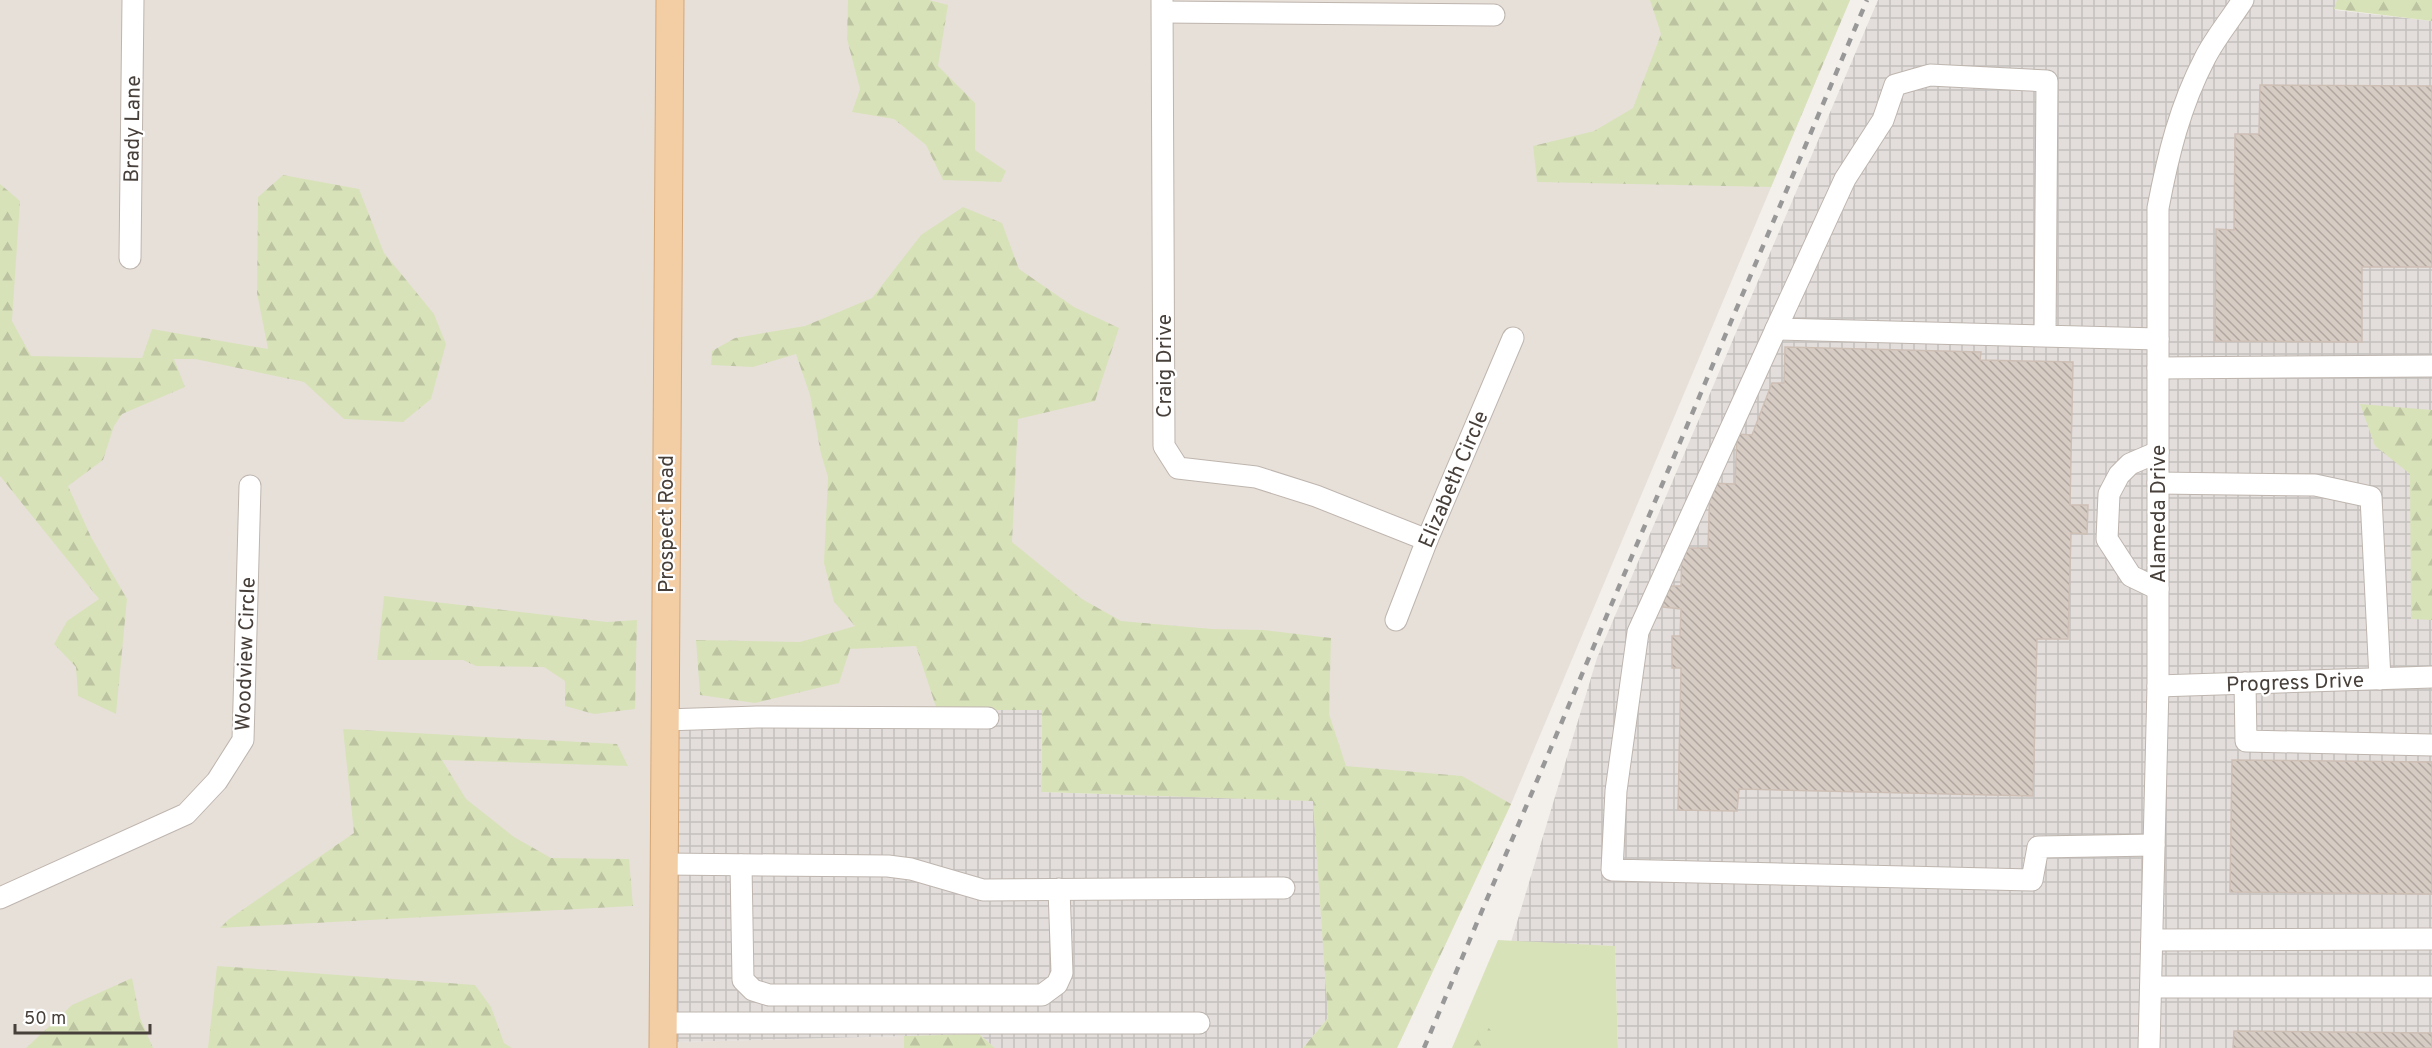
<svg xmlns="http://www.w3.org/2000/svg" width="2432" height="1048" viewBox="0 0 2432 1048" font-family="Overpass,sans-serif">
<defs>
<pattern id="industrial-grid" width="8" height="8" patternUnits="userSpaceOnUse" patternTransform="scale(1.5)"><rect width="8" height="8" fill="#e3dedc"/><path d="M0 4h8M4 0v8" fill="none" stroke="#c4c0be"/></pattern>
<pattern id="forest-firs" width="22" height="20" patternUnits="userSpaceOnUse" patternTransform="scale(1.5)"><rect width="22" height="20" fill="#d8e2b9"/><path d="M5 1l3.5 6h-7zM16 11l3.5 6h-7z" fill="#bbc3a0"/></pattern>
<pattern id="building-back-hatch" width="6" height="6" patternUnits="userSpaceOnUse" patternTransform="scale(1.5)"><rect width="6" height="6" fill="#d7ccc4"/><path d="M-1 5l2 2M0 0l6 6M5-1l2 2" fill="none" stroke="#b0a7a0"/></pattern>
</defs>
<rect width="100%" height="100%" fill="#f3efeb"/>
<!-- residential -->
<g fill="#e7e0d9">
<polygon points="0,0 656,0 654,369 663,1048 0,1048"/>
<polygon points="680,0 1850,0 1511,804 1397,1048 1303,1048 1328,1018 1041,710 678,710"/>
<polygon points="979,1034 995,1048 675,1048 675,1042"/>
</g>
<!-- industrial -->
<g fill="url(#industrial-grid)">
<polygon points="1878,0 2337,0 2335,10 2432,21 2432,1048 1618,1048 1615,946 1511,942 1597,658"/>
<polygon points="678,710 1042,710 1041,792 1313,801 1328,1018 1303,1048 995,1048 979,1034 675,1042"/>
</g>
<!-- grass -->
<polygon fill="#d8e2b9" points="1498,940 1615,946 1618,1048 1452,1048"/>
<!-- forest -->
<g fill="url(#forest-firs)">
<polygon points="848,0 929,0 948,5 938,66 975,103 975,150 1006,171 1001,182 943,180 926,145 894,119 852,112 860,89 847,39"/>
<polygon points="1650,0 1850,0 1771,187 1537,182 1533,146 1594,131 1633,108 1661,34"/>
<polygon points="2337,0 2432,0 2432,21 2334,9"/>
<polygon points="283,175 359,189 384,253 434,314 446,344 431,399 403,422 344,419 304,382 195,359 174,359 185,387 122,414 114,426 103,460 68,486 91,537 127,599 116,714 78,696 76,667 54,644 67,621 99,599 0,476 0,184 20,201 12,321 31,356 142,358 152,329 268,349 257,293 258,197"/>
<polygon points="963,207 1002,223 1019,269 1074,307 1119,328 1095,401 1018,419 1012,542 1082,599 1121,621 1212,629 1264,630 1331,638 1329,714 1346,766 1462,776 1511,804 1397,1048 1303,1048 1328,1018 1313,801 1041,792 1042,710 937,710 916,646 850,649 839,683 755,703 700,695 696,640 800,642 855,626 834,602 824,563 828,477 821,454 810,395 796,354 753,367 711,365 712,351 735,338 805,326 872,298 921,235"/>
<polygon points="2360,404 2432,410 2432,620 2411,619 2410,474 2375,446"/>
<polygon points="384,596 607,622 637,620 635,709 594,714 565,706 565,681 544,667 476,666 463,660 377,660"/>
<polygon points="343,729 617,744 628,766 442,760 466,799 514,837 551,858 629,859 633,906 220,928 229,919 354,833"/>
<polygon points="217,966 475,985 491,1007 504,1043 512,1048 208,1048"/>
<polygon points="132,978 140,1018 153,1048 26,1048 72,1005"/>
<polygon points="1487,1026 1506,1048 1472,1048"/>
<polygon points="979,1034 995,1048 904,1048 904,1036"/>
</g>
<!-- building -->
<g fill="url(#building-back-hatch)" stroke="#cebfb5" stroke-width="1.5">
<polygon points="2260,85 2432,86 2432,267 2362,267 2362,342 2215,341 2216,229 2234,230 2235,134 2259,134"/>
<polygon points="1785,347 1981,352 1980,360 2073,362 2070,505 2088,505 2087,534 2071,533 2068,639 2037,639 2033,796 1739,789 1737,811 1678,810 1681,668 1672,668 1672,636 1680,636 1681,609 1663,607 1663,586 1681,586 1682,548 1708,548 1710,483 1735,484 1737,434 1752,435 1772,383 1784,383"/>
<polygon points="2232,760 2432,762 2432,894 2230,892"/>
<polygon points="2234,1031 2432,1033 2432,1048 2233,1048"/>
</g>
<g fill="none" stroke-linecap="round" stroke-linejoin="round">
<!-- minor casing -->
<g stroke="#beb5ae" stroke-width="23">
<g id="minor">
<polyline points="1162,0 1164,446 1178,468 1256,477 1316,496 1427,540"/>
<polyline points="1163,12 1494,15"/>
<polyline points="130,258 133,0"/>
<polyline points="1776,329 1638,632 1616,791 1612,870 2032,880 2038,847 2154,845"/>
<polyline points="2045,336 2047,81 1930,75 1895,85 1883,120 1845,179 1776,329 2158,339"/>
<polyline points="2158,368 2432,366"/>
<polyline points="2158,452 2130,464 2119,475 2109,494 2107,539 2131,576 2158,589"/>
<polyline points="2158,483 2315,485 2371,497 2380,679"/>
<polyline points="1396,620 1427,540 1513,338"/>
<polyline points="2245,683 2246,741 2432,745"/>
<polyline points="2158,686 2432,677"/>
<polyline points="665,720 757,717 988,718"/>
<polyline points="664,864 888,866 911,869 983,890 1284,888"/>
<polyline points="741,865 743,980 753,990 769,995 1042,995 1057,984 1062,973 1059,889"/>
<polyline points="0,898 186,814 217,781 243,740 250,486"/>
<polyline points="2152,940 2432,939"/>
<polyline points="2151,987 2432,987"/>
<polyline points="663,1023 1199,1023"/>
<path d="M 2149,1048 L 2158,686 L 2158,208 C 2168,155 2180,106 2205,58 C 2215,38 2231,19 2243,0"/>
</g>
</g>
<!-- major casing -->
<g stroke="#d6a776" stroke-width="29">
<polyline id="major" points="663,1048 670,0"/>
</g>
<!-- minor -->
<use href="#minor" stroke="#fff" stroke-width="21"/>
<!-- major -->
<use href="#major" stroke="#f3cda4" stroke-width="27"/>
<!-- rail -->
<polyline stroke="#989898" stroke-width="4.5" stroke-dasharray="8 8" stroke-linecap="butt" points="1424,1048 1867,0"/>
</g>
<g text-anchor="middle" stroke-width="4.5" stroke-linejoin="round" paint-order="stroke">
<!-- street labels -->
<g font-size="21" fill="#473f39" stroke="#fff">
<text transform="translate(132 129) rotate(-89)" y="7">Brady Lane</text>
<text transform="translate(1164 366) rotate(-90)" y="7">Craig Drive</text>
<text transform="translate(1453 479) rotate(-67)" y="7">Elizabeth Circle</text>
<text transform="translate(2158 514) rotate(-90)" y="7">Alameda Drive</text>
<text transform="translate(666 524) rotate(-90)" y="7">Prospect Road</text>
<text transform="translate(245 654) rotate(-88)" y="7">Woodview Circle</text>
<text transform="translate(2295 682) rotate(-2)" y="7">Progress Drive</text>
</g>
</g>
<!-- scale -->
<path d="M15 1024v9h135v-9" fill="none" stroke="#473f39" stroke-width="3"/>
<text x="24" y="1024" font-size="18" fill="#473f39" stroke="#ffffff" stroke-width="4.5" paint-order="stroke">50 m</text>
</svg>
